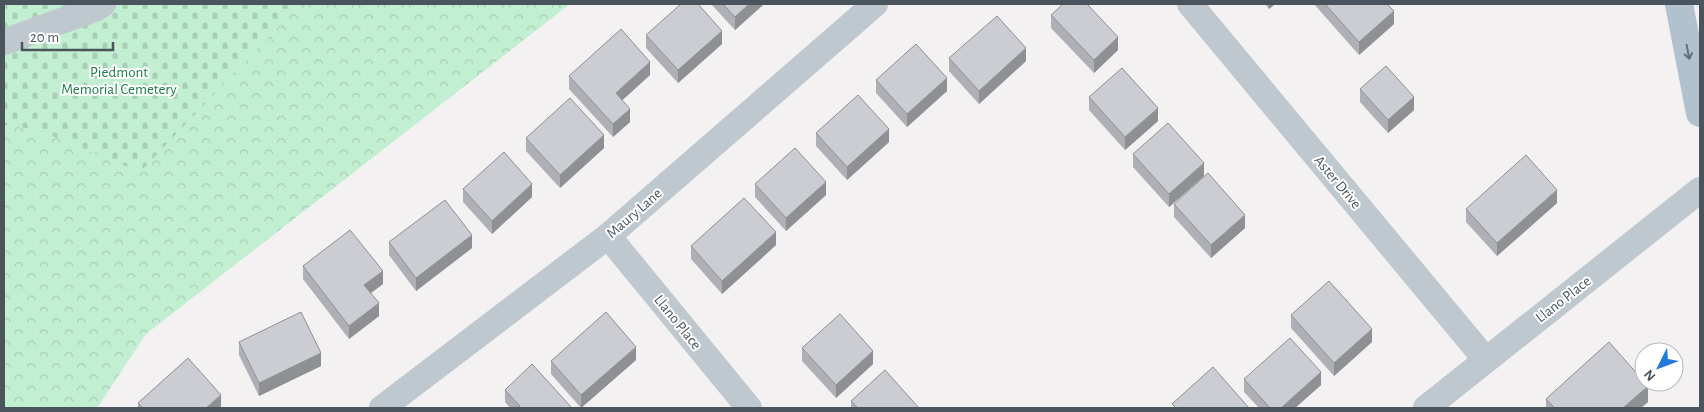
<svg xmlns="http://www.w3.org/2000/svg" width="1704" height="412" viewBox="0 0 1704 412" font-family="'Alegreya Sans',sans-serif">
<defs>
<pattern id="forest-crowns" width="20" height="18" patternUnits="userSpaceOnUse" patternTransform="scale(1.25)"><rect width="20" height="18" fill="#c2eed1"/><path d="M2 6a3 3 0 1 1 6 0M12 15a3 3 0 1 1 6 0" fill="none" stroke="#a8ceb6"/></pattern>
<pattern id="cemetery-stones" width="16" height="16" patternUnits="userSpaceOnUse" patternTransform="scale(1.25)"><rect width="16" height="16" fill="#c2eed1"/><path d="M2 7V4a2 2 0 0 1 4 0v3zM10 15v-3a2 2 0 0 1 4 0v3z" fill="#a8ceb6"/></pattern>
</defs>
<rect width="100%" height="100%" fill="#f3f1f1"/>
<!-- forest -->
<polygon fill="url(#forest-crowns)" points="300,4 570,4 146,334 97,408 4,408 4,125 38,130 270,34"/>
<!-- cemetery -->
<polygon fill="url(#cemetery-stones)" points="4,4 300,4 140,172 38,130 4,125"/>
<g fill="none" stroke-linecap="round" stroke-linejoin="round">
<!-- street -->
<g stroke="#bfc8ce" stroke-width="26">
<polyline points="1190,4 1486,360"/>
<polyline points="4,42 97,8 103,4"/>
<polyline points="608,236 749,408"/>
<polyline points="382,408 608,236 875,4"/>
<polyline points="1426,408 1700,190"/>
</g>
<!-- primary -->
<polyline stroke="#b2c1ce" stroke-width="28" points="1679,4 1700,113"/>
</g>
<!-- wall -->
<g fill="#afb0b5">
<polygon points="711,4 764,4 735,30"/>
<polygon points="1265,4 1275,4 1269,9"/>
<polygon points="1314,4 1387,4 1394,24 1359,55"/>
<polygon points="1051,15 1118,50 1094,73 1051,28"/>
<polygon points="646,35 722,44 678,83 646,48"/>
<polygon points="949,58 1026,61 979,104 949,71"/>
<polygon points="650,75 622,100 630,122 613,137 569,89 569,76"/>
<polygon points="876,80 947,91 907,127 876,93"/>
<polygon points="1360,89 1414,110 1388,133 1360,102"/>
<polygon points="1089,97 1158,121 1125,150 1089,110"/>
<polygon points="816,133 889,142 847,180 816,146"/>
<polygon points="526,138 604,148 560,188 526,151"/>
<polygon points="1133,154 1204,176 1169,207 1133,167"/>
<polygon points="755,184 826,195 786,231 755,197"/>
<polygon points="463,189 532,197 492,234 463,202"/>
<polygon points="1557,203 1497,256 1466,222 1466,209"/>
<polygon points="1174,204 1245,228 1211,258 1174,217"/>
<polygon points="389,242 472,248 416,291 389,255"/>
<polygon points="776,245 722,294 691,259 691,246"/>
<polygon points="303,266 383,284 371,293 379,316 349,339 303,279"/>
<polygon points="1291,315 1372,342 1334,376 1291,328"/>
<polygon points="239,342 321,366 259,396 239,355"/>
<polygon points="802,348 873,364 836,398 802,361"/>
<polygon points="636,360 581,408 551,374 551,361"/>
<polygon points="1244,379 1321,385 1295,408 1259,408 1244,392"/>
<polygon points="505,390 572,408 510,408 505,402"/>
<polygon points="1546,399 1648,402 1641,408 1546,408"/>
<polygon points="851,401 919,408 851,408"/>
<polygon points="138,403 221,408 138,408"/>
</g>
<!-- shaded-wall -->
<g fill="#8e9094">
<polygon points="749,4 764,4 735,30 735,17"/>
<polygon points="1269,4 1275,4 1269,9"/>
<polygon points="1394,11 1394,24 1359,55 1359,42"/>
<polygon points="722,31 722,44 678,83 678,70"/>
<polygon points="1118,37 1118,50 1094,73 1094,60"/>
<polygon points="1026,48 1026,61 979,104 979,91"/>
<polygon points="650,62 650,75 616,106 616,93"/>
<polygon points="947,78 947,91 907,127 907,114"/>
<polygon points="1414,97 1414,110 1388,133 1388,120"/>
<polygon points="1158,108 1158,121 1125,150 1125,137"/>
<polygon points="630,109 630,122 613,137 613,124"/>
<polygon points="889,129 889,142 847,180 847,167"/>
<polygon points="604,135 604,148 560,188 560,175"/>
<polygon points="1204,163 1204,176 1169,207 1169,194"/>
<polygon points="826,182 826,195 786,231 786,218"/>
<polygon points="532,184 532,197 492,234 492,221"/>
<polygon points="1557,190 1557,203 1497,256 1497,243"/>
<polygon points="1245,215 1245,228 1211,258 1211,245"/>
<polygon points="776,232 776,245 722,294 722,281"/>
<polygon points="472,235 472,248 416,291 416,278"/>
<polygon points="383,271 383,284 364,298 364,285"/>
<polygon points="379,303 379,316 349,339 349,326"/>
<polygon points="1372,329 1372,342 1334,376 1334,363"/>
<polygon points="636,347 636,360 581,408 581,395"/>
<polygon points="873,351 873,364 836,398 836,385"/>
<polygon points="321,353 321,366 259,396 259,383"/>
<polygon points="1321,372 1321,385 1295,408 1281,408"/>
<polygon points="1648,386 1648,402 1641,408 1623,408"/>
<polygon points="221,395 221,408 206,408"/>
</g>
<!-- building -->
<g fill="#cbcdd3" stroke="#8e9094">
<polygon points="681,4 698,4 722,31 678,70 646,35"/>
<polygon points="723,4 749,4 735,17"/>
<polygon points="1063,4 1087,4 1118,37 1094,60 1051,15"/>
<polygon points="1325,4 1387,4 1394,11 1359,42"/>
<polygon points="997,16 1026,48 979,91 949,58"/>
<polygon points="621,29 650,62 616,93 630,109 613,124 569,76"/>
<polygon points="916,44 947,78 907,114 876,80"/>
<polygon points="1386,66 1414,97 1388,120 1360,89"/>
<polygon points="1122,68 1158,108 1125,137 1089,97"/>
<polygon points="858,95 889,129 847,167 816,133"/>
<polygon points="570,98 604,135 560,175 526,138"/>
<polygon points="1168,123 1204,163 1169,194 1133,154"/>
<polygon points="795,148 826,182 786,218 755,184"/>
<polygon points="504,152 532,184 492,221 463,189"/>
<polygon points="1526,155 1557,190 1497,243 1466,209"/>
<polygon points="1208,173 1245,215 1211,245 1174,204"/>
<polygon points="744,198 776,232 722,281 691,246"/>
<polygon points="445,200 472,235 416,278 389,242"/>
<polygon points="350,230 383,271 364,285 379,303 349,326 303,266"/>
<polygon points="1329,281 1372,329 1334,363 1291,315"/>
<polygon points="301,312 321,353 259,383 239,342"/>
<polygon points="606,312 636,347 581,395 551,361"/>
<polygon points="840,314 873,351 836,385 802,348"/>
<polygon points="1290,338 1321,372 1281,408 1270,408 1244,379"/>
<polygon points="1609,342 1648,386 1623,408 1555,408 1546,399"/>
<polygon points="188,358 221,395 206,408 143,408 138,403"/>
<polygon points="532,364 572,408 518,408 520,406 505,390"/>
<polygon points="1213,367 1249,408 1176,408 1172,404"/>
<polygon points="885,370 919,408 858,408 851,401"/>
</g>
<!-- one-way arrows -->
<defs><path id="oneway-shaft" d="M-6 0H5M1.5-3L5.5 0L1.5 3" fill="none" stroke-width="1.6" stroke-linecap="round" stroke-linejoin="round" transform="scale(1.25)"/></defs>
<use stroke="#636f79" href="#oneway-shaft" transform="translate(1688 52) rotate(79)"/>
<g text-anchor="middle" stroke-width="4" stroke-linejoin="round" paint-order="stroke">
<!-- park labels -->
<g font-size="15" fill="#1c7d48" stroke="#fff">
<text x="119" y="77">Piedmont<tspan x="119" dy="17">Memorial Cemetery</tspan></text>
</g>
<!-- street labels -->
<g font-size="15" fill="#49545d" stroke="#fff">
<text transform="translate(1338 182) rotate(50)" y="5">Aster Drive</text>
<text transform="translate(634 213) rotate(-41)" y="5">Maury Lane</text>
<text transform="translate(1563 299) rotate(-38)" y="5">Llano Place</text>
<text transform="translate(678 322) rotate(51)" y="5">Llano Place</text>
</g>
</g>
<!-- border -->
<rect width="1704" height="412" fill="none" stroke="#49545d" stroke-width="10"/>
<!-- north arrow -->
<g transform="translate(1659 367) rotate(228)"><circle r="24" fill="#ffffff" stroke="#b6bbbe"/>
<path d="M0-4L9 19L0 12L-9 19Z" fill="#217adc"/>
<text y="-8" font-size="14" font-weight="bold" text-anchor="middle" fill="#49545d">N</text>
</g>
<!-- scale -->
<path d="M22 42v8h91v-8" fill="none" stroke="#49545d" stroke-width="2.5"/>
<text x="30" y="42" font-size="15" fill="#49545d" stroke="#ffffff" stroke-width="4" paint-order="stroke">20 m</text>
</svg>
